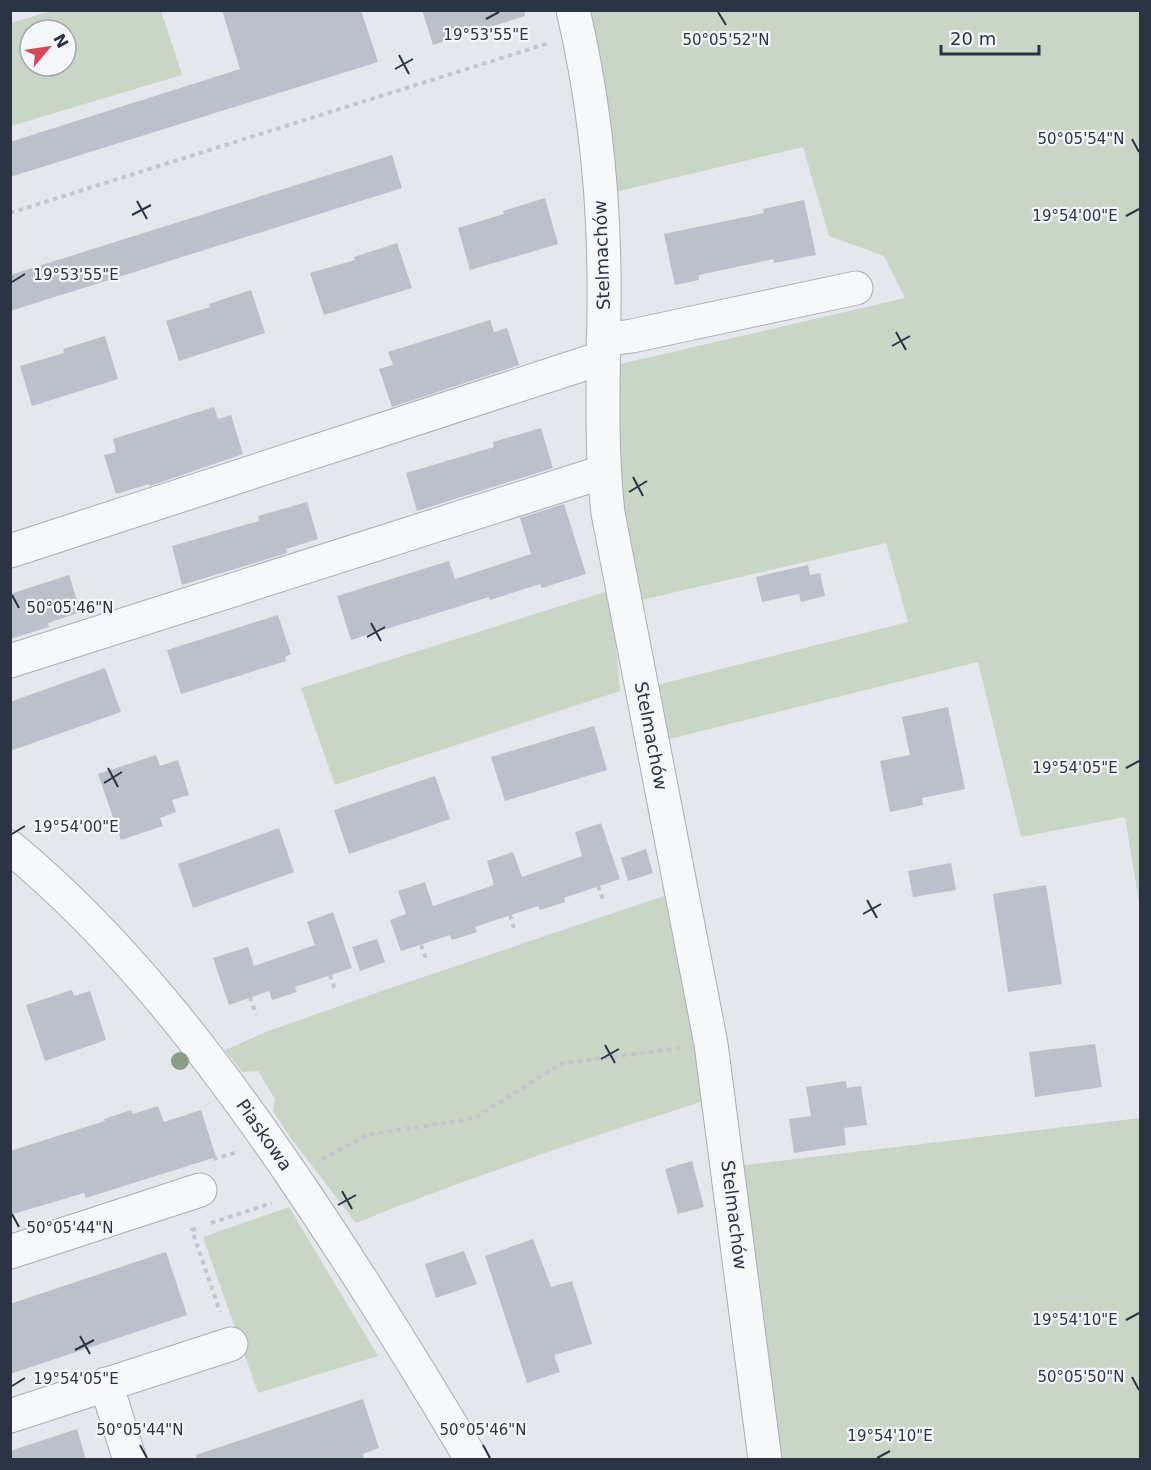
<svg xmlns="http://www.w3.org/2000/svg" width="1151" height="1470" viewBox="0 0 1151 1470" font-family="'DejaVu Sans',sans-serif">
<rect width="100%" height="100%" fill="#e4e7ec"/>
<!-- green -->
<g fill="#c9d6c5" fill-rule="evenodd">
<path d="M 51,11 L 161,11 L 182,75 L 11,126 L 11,23 ZM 30,30 L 66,30 L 66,66 L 30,66 Z"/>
<polygon points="582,11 1140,11 1140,908 1125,817 1021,837 978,662 662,741 653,686 908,622 886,543 637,601 617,510 616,365 905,298 884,256 829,236 803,147 611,193"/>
<polygon points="611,590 620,691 335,785 301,688"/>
<path d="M 673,893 L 710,1099 C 591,1137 472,1176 356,1223 L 290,1137 L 273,1111 L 275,1099 L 258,1071 L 242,1072 L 225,1050 L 266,1032 L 379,992 Z"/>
<polygon points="1140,1118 1140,1459 774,1459 737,1166"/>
<polygon points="289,1207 378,1356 258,1393 203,1237"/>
</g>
<!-- building -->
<g fill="#bbc0ca">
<polygon points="222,10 361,10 378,62 10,177 10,142 240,69"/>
<polygon points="422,10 524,10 525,16 433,45"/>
<polygon points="392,155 402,188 10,311 10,275"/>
<polygon points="545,198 558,244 470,270 458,228 504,214 503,211"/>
<polygon points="804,200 816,255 774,263 773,259 699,275 699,280 675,285 664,234 764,213 763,209"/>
<polygon points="397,243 412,288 324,315 310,273 355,260 354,257"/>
<polygon points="251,290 265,333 179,361 166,321 210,307 209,304"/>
<polygon points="490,320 494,332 507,328 519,365 392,407 379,369 393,365 388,352"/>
<polygon points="105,336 118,379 32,406 20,366 64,353 63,349"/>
<polygon points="214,407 218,419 231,415 243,454 150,486 149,484 116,494 104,455 116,452 113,439"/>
<polygon points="541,428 553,468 417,511 406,473 494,447 493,442"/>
<polygon points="307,502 318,539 286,549 287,553 182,585 172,546 259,521 258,516"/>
<polygon points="564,504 586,574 542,588 540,584 490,600 489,597 351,640 337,596 449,561 455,579 531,554 520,518"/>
<polygon points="808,565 810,575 820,573 825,596 801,602 799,594 762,602 756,577"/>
<polygon points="69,575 81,612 48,623 49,627 10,639 10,594"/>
<polygon points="278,615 291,654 285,657 286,661 181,694 167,650"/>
<polygon points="105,668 121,712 10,751 10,702"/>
<polygon points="948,707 965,789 922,798 923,805 890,812 880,761 910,755 902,717"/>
<polygon points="594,726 607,770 505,801 491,757"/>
<polygon points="156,755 160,766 178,760 189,795 172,800 176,812 160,818 163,826 121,840 98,774"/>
<polygon points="435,776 450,819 349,854 334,810"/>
<polygon points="601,823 620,879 564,898 565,902 540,910 538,906 475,927 477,932 452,940 450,935 401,951 390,920 406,914 398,891 425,882 433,906 494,885 487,861 513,852 522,877 582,856 575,832"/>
<polygon points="279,828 294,872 193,908 178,864"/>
<polygon points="646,849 653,873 628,881 621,858"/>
<polygon points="951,863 956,890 913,897 908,871"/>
<polygon points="1046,885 1062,984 1008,992 993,894"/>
<polygon points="333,912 352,968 295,987 297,992 272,1000 269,991 229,1005 213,958 248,947 254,966 315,945 307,922"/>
<polygon points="377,939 385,962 360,971 352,947"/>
<polygon points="72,990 74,996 90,991 106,1040 45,1061 26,1005"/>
<polygon points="1095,1044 1102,1087 1035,1097 1029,1052"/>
<polygon points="846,1081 847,1088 861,1086 867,1125 844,1128 846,1145 794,1153 789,1119 811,1116 806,1087"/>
<polygon points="158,1106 164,1122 201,1110 216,1157 86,1198 84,1193 10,1215 10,1151 105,1121 104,1119 131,1110 133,1114"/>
<polygon points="692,1161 704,1207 678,1214 665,1169"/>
<polygon points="533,1239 551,1287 572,1281 592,1344 554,1355 560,1372 527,1383 485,1256"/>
<polygon points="464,1251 477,1284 436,1298 425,1264"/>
<polygon points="166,1252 187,1315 10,1374 10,1304"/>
<polygon points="363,1399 379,1448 363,1454 364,1460 197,1460 196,1455"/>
<polygon points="77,1429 86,1460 10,1460 10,1451"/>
</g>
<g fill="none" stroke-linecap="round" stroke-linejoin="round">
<!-- minor casing -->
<g stroke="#a9aeb7" stroke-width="35">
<g id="minor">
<path d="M 573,10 C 593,95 603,185 604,272 C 605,353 599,433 608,513 L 711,1044 L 765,1460"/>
<polyline points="603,340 632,336 856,288"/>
<polyline points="10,551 602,358"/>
<polyline points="10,661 603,472"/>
<path d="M 10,847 C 121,939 209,1054 290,1172 C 354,1266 414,1362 472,1460"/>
<polyline points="10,1252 200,1190"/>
<polyline points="106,1384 130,1460"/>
<polyline points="10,1416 231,1344"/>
</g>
</g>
<!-- path -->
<g stroke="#c2c5cb" stroke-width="4" stroke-dasharray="4.5 4.5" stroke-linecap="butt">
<polyline points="10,213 549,43"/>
<polyline points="598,886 604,902"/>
<polyline points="510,915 515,932"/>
<polyline points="421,945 427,961"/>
<polyline points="330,975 336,992"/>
<polyline points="250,997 256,1015"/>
<polyline points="213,1159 238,1152"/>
<polyline points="322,1159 367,1135 475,1118 562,1063 680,1048"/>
<polyline points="211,1223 272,1203"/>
<polyline points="196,1229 192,1230 220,1312"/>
<polyline points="332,1455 334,1460"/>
</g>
<!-- minor -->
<use href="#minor" stroke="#f7f8fa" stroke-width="33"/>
</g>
<!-- trees -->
<circle fill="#899d89" cx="180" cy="1061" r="9"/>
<!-- ticks -->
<path fill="none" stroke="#2b3445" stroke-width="2" d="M 718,12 L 726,25M 486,19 L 499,12M 399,55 L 409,74M 395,69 L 413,59M 1132,139 L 1139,152M 137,201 L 147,219M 132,215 L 151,205M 1126,216 L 1139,209M 12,282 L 25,274M 896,332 L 906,350M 892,346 L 910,336M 633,477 L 643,496M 629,492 L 647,481M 12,595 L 19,608M 371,623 L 381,641M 367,637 L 385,627M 108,768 L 118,787M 1126,768 L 1139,761M 104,783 L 122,772M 12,834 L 25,826M 867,900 L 877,918M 863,914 L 881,904M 605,1045 L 615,1063M 601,1059 L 619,1049M 342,1191 L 352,1209M 338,1205 L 356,1195M 12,1214 L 19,1227M 1126,1320 L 1139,1313M 80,1336 L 90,1354M 75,1350 L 94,1340M 1132,1377 L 1139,1390M 12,1386 L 25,1378M 140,1445 L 147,1458M 483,1445 L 490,1458M 877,1458 L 890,1451"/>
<g text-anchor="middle" stroke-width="4.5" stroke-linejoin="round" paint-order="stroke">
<!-- street labels -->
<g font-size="18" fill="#2b3445" stroke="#f4f6f9">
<text transform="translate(602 255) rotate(-92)" y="6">Stelmachów</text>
<text transform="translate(651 736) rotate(79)" y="6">Stelmachów</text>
<text transform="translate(264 1135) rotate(55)" y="6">Piaskowa</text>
<text transform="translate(734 1215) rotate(83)" y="6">Stelmachów</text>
</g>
</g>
<g font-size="15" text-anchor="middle" fill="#2b3445" stroke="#f4f6f9" stroke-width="4.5" stroke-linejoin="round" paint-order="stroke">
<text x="486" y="40">19°53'55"E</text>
<text x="726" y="45">50°05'52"N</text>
<text x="1081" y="144">50°05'54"N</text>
<text x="1075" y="221">19°54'00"E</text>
<text x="76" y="280">19°53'55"E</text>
<text x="70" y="613">50°05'46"N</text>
<text x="1075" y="773">19°54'05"E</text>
<text x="76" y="832">19°54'00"E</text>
<text x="70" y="1233">50°05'44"N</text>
<text x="1075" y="1325">19°54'10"E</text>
<text x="1081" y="1382">50°05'50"N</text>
<text x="76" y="1384">19°54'05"E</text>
<text x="140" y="1435">50°05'44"N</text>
<text x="483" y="1435">50°05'46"N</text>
<text x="890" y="1441">19°54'10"E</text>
</g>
<!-- border -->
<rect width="1151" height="1470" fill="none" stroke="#2b3445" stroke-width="24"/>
<!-- north arrow -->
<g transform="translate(48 48) rotate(61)"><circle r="28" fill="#f4f6f9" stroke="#a4a8b1" stroke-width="1.5"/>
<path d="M0-4.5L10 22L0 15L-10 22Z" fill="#d1495b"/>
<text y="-9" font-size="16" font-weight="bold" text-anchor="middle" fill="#2b3445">N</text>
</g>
<!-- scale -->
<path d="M941 45v9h98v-9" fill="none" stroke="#2b3445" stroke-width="3"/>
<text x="950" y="45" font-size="18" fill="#2b3445" stroke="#f4f6f9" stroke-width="4.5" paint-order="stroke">20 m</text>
</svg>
